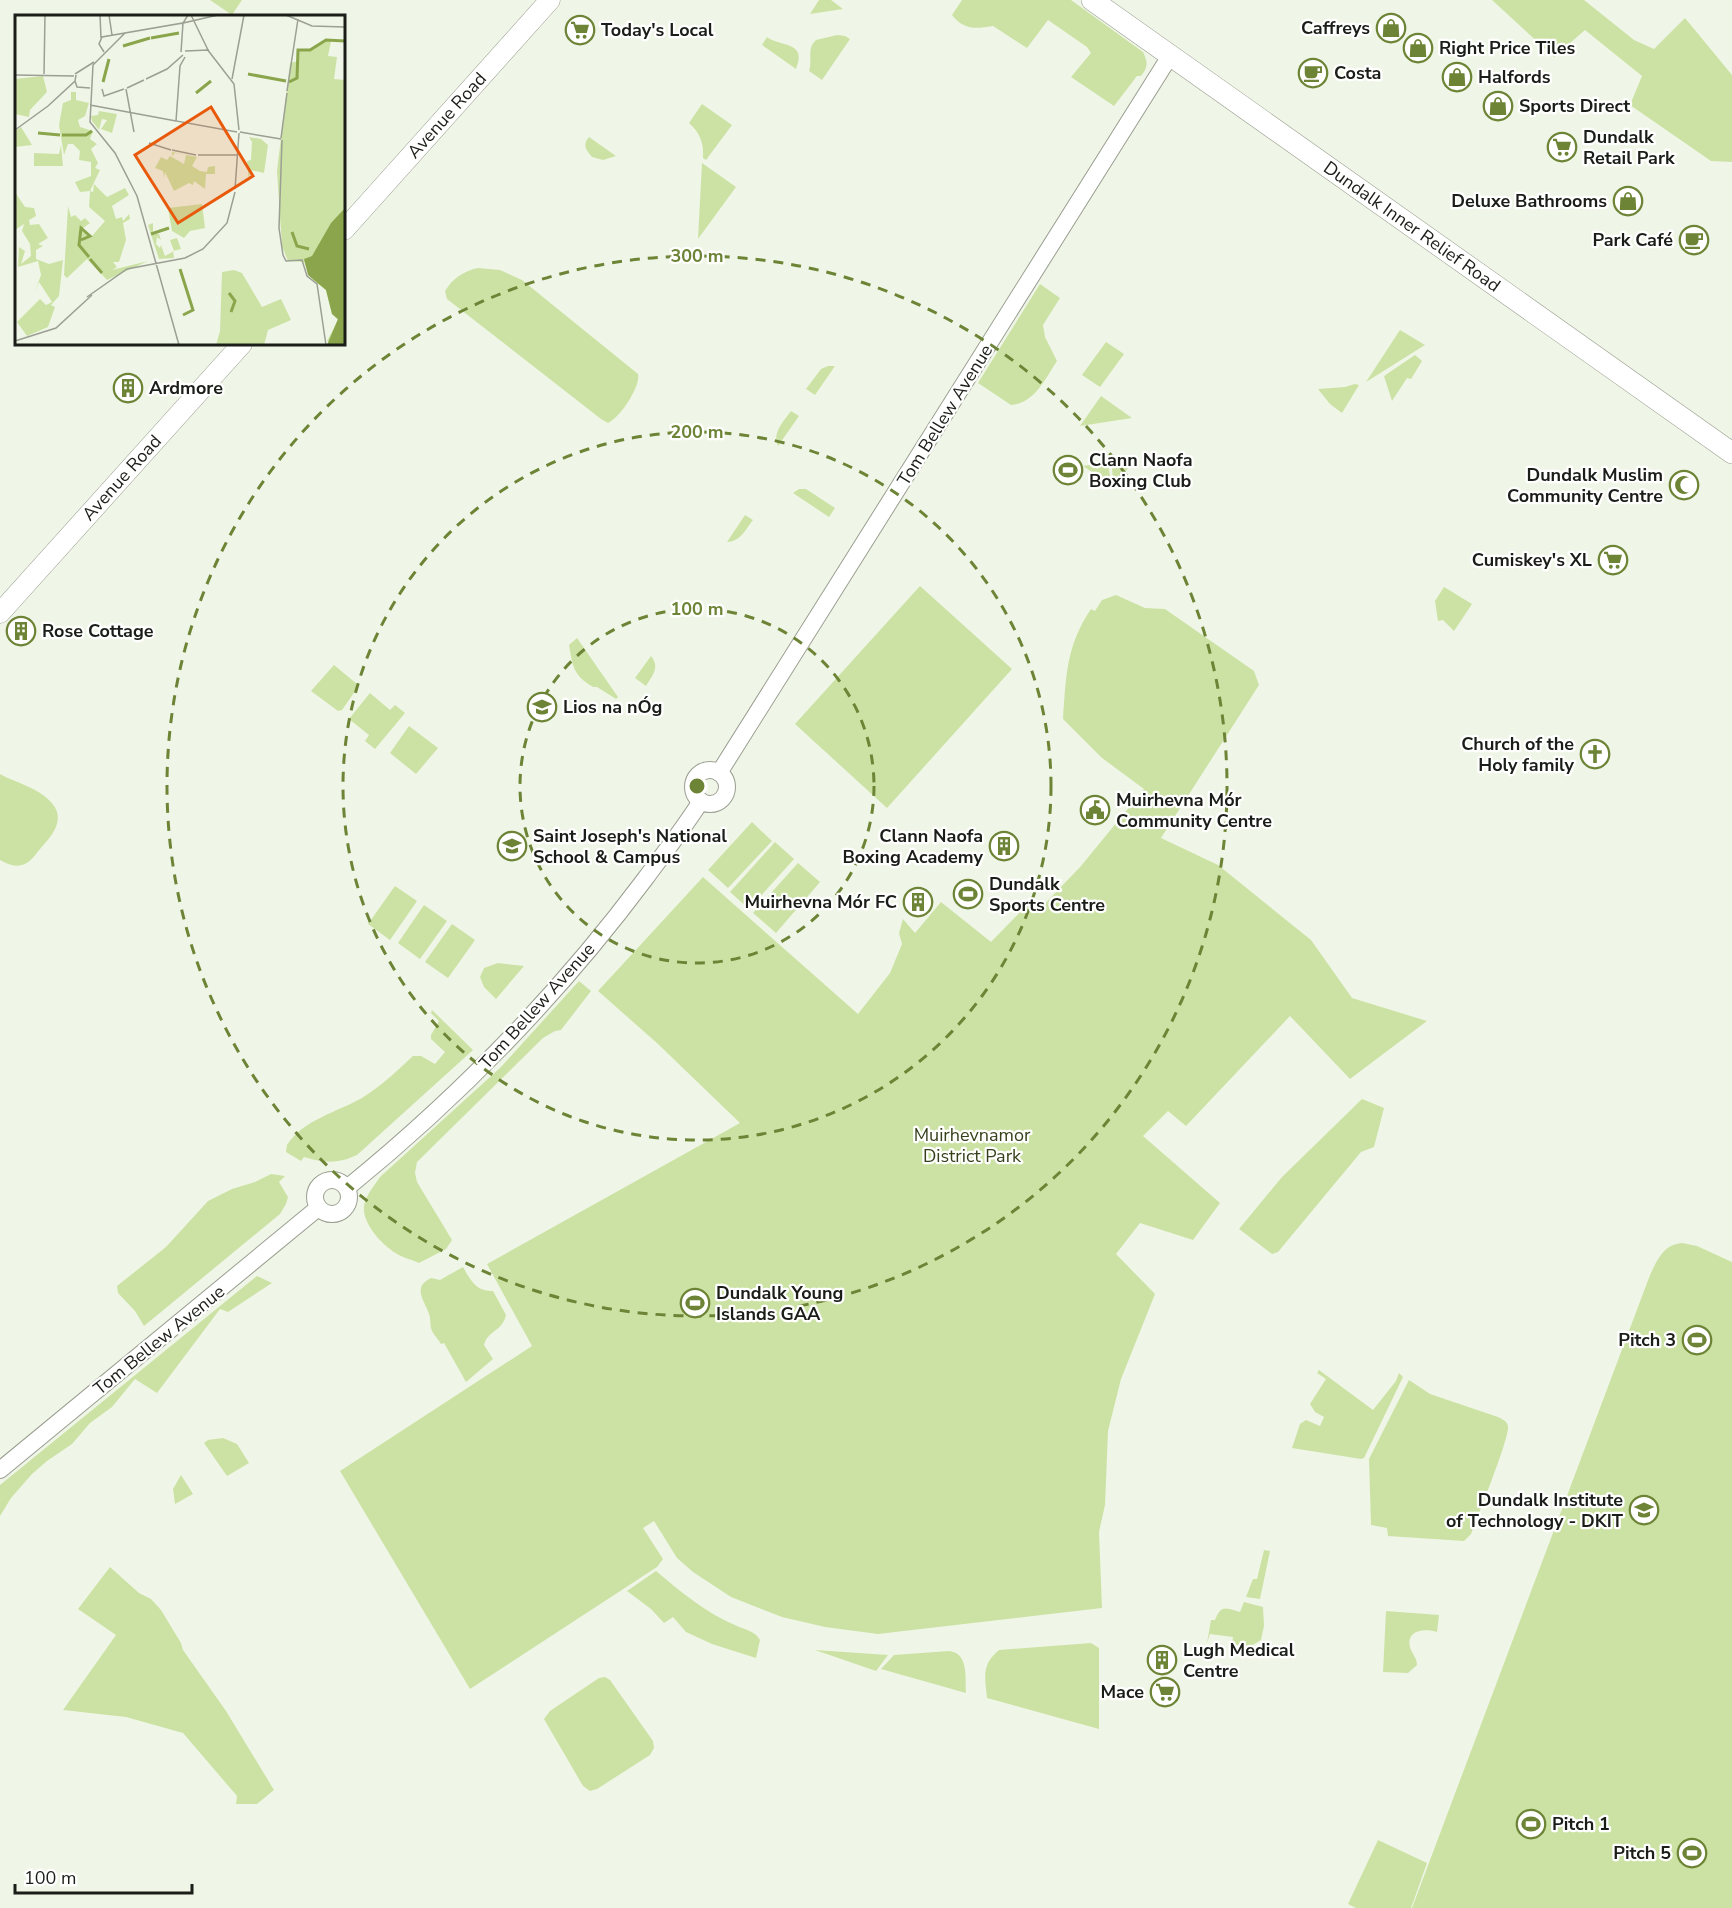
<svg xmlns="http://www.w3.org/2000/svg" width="1732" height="1908" viewBox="0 0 1732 1908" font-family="'Nunito Sans',sans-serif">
<rect width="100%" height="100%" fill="#f0f6e7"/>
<!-- green -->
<g fill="#cce2a4">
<polygon points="210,0 242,0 232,15"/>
<polygon points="819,0 831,0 843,9 810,14"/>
<path d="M 962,0 L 1071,0 L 1143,52 C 1148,62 1148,68 1141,76 L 1137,76 L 1114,106 L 1071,77 L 1091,53 L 1087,47 L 1048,20 L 1027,48 L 993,26 C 975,29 964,30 952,15 Z"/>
<polygon points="1492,0 1584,0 1634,40 1654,49 1685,18 1732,75 1732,162 1711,161 1630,105 1642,76 1585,30 1554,57"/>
<path d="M 837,35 L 845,36 L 850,39 L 822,80 L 809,71 C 813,60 806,49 816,40 Z"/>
<path d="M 767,37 C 780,47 808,41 796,69 L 762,45 Z"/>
<path d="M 702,104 L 732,125 L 706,160 L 703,158 C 704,143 700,133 689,123 Z"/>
<path d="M 589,137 L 616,156 L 603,160 L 592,157 C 586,150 582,145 589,137 Z"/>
<polygon points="702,163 736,187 698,239"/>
<path d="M 478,268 L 500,270 L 522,280 L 638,374 C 641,386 620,418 608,423 L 601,419 L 447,299 L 445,291 C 453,278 464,271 478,268 Z"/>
<path d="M 1040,284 L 1060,298 L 1043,325 L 1045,337 L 1057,361 C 1045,379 1035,403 1011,405 L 978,383 Z"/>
<polygon points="1400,330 1425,345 1366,382"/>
<polygon points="1106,342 1124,354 1100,387 1082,375"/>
<polygon points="1415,355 1422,361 1411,379 1407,378 1392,401 1384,376"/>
<polygon points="828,366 835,366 815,395 806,389 821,369"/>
<polygon points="1355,384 1359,385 1342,413 1330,404 1318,389 1345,387"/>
<polygon points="1101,396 1132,418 1080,426"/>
<path d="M 791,411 L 799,416 L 778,446 C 772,433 783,422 791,411 Z"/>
<polygon points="1136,457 1115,486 1114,486 1111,461"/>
<polygon points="1108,462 1111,485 1083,466"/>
<polygon points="799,489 806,489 835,508 829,517 793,493"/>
<path d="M 745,515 L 753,520 C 746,529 740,542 727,542 Z"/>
<polygon points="920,586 1012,669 887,808 795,724"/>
<polygon points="1444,587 1472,604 1454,631 1443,620 1438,621 1435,601"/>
<path d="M 1116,595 L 1145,608 L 1165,609 L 1254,671 L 1259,685 L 1161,838 L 1218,865 L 1311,940 L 1352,998 L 1427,1021 L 1350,1079 L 1290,1016 L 1186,1126 L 1168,1111 L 1143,1136 L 1220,1203 L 1193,1240 L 1140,1223 L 1116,1254 L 1155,1294 L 1121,1379 L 1108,1431 L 1105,1505 L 1099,1532 L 1102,1608 L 878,1634 L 825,1627 L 782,1617 L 731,1597 L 693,1572 L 677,1558 L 654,1521 L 643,1528 L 663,1559 L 657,1567 L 470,1689 L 340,1471 L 532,1346 L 487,1264 L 740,1123 L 658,1044 L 598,991 L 703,877 L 858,1014 L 890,973 L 902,944 L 899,933 L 903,919 L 915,933 L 941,902 L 991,942 L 1027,905 L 1036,913 L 1081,866 L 1144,789 L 1102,758 L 1063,719 C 1066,676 1066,646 1091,609 L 1095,611 L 1102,600 Z"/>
<path d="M 577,638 L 618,697 L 616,699 L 597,687 L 593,687 C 573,675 573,667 569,645 Z"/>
<path d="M 651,656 C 660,667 653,675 646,686 L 635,678 Z"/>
<polygon points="334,665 357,684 358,687 342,710 338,711 311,691"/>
<polygon points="370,693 390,710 395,705 405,713 375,749 365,741 369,735 349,719"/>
<polygon points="409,726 438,748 416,774 390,753"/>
<path d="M 0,774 C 16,783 37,787 50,801 C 67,818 53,835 40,849 C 35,855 30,863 22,865 C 14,867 7,864 0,860 Z"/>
<polygon points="752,822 772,841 728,888 708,870"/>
<polygon points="775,842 794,859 749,909 730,892"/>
<polygon points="798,863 820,882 776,933 753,913"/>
<polygon points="395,886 417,901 390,940 368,924"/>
<polygon points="424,905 447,921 420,959 398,943"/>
<polygon points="452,924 475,940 448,978 425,962"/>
<polygon points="498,963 524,966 496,999 484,987 480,977 484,968"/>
<path d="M 579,981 L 591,991 L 561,1030 L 555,1031 L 543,1038 L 417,1162 L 415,1173 L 417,1182 L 452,1240 L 446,1249 L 419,1263 C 410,1259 397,1256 390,1249 C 378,1240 362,1221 364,1206 C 366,1195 374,1186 380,1177 L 501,1067 Z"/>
<path d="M 432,1010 L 473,1050 L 357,1155 C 338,1164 324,1163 304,1157 L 301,1161 L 286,1152 L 287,1145 C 303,1120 337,1112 362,1098 C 381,1086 397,1071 413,1056 L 421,1056 L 435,1064 L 445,1052 L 431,1039 L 431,1035 L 439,1021 L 431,1013 Z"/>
<polygon points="1362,1099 1384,1108 1374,1147 1361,1152 1278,1252 1272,1254 1239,1229 1282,1177"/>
<polygon points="271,1174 285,1176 279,1182 288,1197 286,1204 280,1214 144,1326 135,1311 118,1293 117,1286 166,1247 208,1201 232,1189 255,1182"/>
<path d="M 1682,1243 L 1697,1246 L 1732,1262 L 1732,1908 L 1412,1908 L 1650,1275 C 1658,1259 1663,1245 1682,1243 Z"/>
<path d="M 463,1267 C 471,1281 476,1291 493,1291 L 506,1315 C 502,1332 488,1330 484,1345 L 493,1359 L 466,1382 L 444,1343 L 441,1344 C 438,1339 432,1333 431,1328 C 430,1324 431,1319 429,1314 C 424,1300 412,1287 431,1278 L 440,1280 Z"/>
<polygon points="257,1276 272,1283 228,1312 220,1309 157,1393 135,1379 112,1407 90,1423 72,1444 47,1461 32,1474 11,1498 0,1516 0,1485"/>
<polygon points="1319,1370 1373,1410 1396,1381 1399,1373 1403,1377 1364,1458 1361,1459 1292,1448 1300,1424 1306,1420 1320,1426 1324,1417 1315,1412 1310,1404 1326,1379 1317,1373"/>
<path d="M 1409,1380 L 1430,1394 L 1498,1417 C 1502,1419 1507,1421 1508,1426 C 1510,1437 1477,1518 1471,1534 L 1464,1541 L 1388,1536 L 1387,1528 L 1371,1525 L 1369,1459 Z"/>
<polygon points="223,1438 237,1444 249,1463 227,1476 204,1443 208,1440"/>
<polygon points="181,1475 193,1494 175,1504 173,1489"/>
<polygon points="1264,1550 1270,1551 1260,1599 1246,1597 1253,1579 1257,1579"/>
<polygon points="110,1567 139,1593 151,1599 161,1610 181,1643 183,1650 226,1711 274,1790 257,1804 236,1804 237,1796 183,1733 126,1717 63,1710 116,1635 78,1609"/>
<path d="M 656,1571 C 681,1592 706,1613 737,1626 C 746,1630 755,1631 760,1640 L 756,1658 L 712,1644 L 686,1632 L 673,1617 L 664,1623 L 651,1609 L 627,1591 Z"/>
<path d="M 1244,1602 L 1263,1607 L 1264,1626 L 1261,1640 L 1251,1646 L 1232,1645 L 1233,1637 L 1210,1634 L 1207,1643 L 1211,1620 L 1215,1620 C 1221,1604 1226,1608 1240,1612 Z"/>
<path d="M 1386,1611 L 1439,1615 L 1437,1632 C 1425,1628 1406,1630 1410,1647 C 1412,1654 1417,1658 1417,1665 L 1408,1673 L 1383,1672 Z"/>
<path d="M 1091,1643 L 1099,1648 L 1099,1729 L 987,1698 C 985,1677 981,1665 999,1650 Z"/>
<polygon points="815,1650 888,1655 876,1671"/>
<path d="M 949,1651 C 969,1653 965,1678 966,1693 L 881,1669 L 894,1655 Z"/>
<polygon points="605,1677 610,1680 653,1741 654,1748 650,1755 597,1789 590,1791 583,1786 544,1719 550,1711 599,1678"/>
<polygon points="1378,1840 1427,1863 1411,1908 1356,1908 1348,1904"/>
</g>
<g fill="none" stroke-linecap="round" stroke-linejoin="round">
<!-- tertiary casing -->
<g stroke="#999e90" stroke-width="18">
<g id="tertiary">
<circle cx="710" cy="787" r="17"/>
<polyline points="719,773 1170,56"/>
<circle cx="332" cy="1197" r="17"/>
<path d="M 347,1188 C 459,1097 559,994 645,879 C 664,853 684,828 701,801"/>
<polyline points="0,1470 318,1208"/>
</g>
</g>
<!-- secondary casing -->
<g stroke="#999e90" stroke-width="21">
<g id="secondary">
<path id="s1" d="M 344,230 L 550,0"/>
<path id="s2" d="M 0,613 L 242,344"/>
</g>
</g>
<!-- primary casing -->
<g stroke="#999e90" stroke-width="22">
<g id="primary">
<path id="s3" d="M 1092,0 L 1732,453"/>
</g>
</g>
<!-- tertiary -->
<use href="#tertiary" stroke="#fff" stroke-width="16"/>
<!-- secondary -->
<use href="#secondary" stroke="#fff" stroke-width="20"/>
<!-- primary -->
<use href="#primary" stroke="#fff" stroke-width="21"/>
</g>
<!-- distance rings -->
<g fill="none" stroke="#6d8436" stroke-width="3" stroke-dasharray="10 8">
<circle cx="697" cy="786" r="177"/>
<circle cx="697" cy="786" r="354"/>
<circle cx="697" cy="786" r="530"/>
</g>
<!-- icons -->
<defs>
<g id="shop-ring" transform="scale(1.5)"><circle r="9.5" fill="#fff" stroke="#6d8436" stroke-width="1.5"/><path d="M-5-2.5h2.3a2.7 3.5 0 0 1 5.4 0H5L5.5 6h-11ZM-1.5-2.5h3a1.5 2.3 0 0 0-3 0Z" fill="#6d8436"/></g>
<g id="supermarket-ring" transform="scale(1.5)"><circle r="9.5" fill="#fff" stroke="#6d8436" stroke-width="1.5"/><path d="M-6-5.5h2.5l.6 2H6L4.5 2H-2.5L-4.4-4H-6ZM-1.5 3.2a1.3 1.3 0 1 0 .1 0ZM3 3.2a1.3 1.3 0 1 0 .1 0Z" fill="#6d8436"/></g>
<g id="cafe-ring" transform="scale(1.5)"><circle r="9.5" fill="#fff" stroke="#6d8436" stroke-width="1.5"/><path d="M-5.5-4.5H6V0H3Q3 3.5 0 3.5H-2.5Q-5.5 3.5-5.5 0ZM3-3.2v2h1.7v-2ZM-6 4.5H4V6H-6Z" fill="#6d8436"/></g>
<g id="building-ring" transform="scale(1.5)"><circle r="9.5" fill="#fff" stroke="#6d8436" stroke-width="1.5"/><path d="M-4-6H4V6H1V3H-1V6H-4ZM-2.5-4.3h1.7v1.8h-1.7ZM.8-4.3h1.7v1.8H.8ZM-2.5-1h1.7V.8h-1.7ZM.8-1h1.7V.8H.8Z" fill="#6d8436"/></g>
<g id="stadium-ring" transform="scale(1.5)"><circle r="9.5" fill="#fff" stroke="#6d8436" stroke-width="1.5"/><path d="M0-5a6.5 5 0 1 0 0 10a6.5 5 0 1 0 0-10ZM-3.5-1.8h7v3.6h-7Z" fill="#6d8436"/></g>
<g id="mosque-ring" transform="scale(1.5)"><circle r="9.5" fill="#fff" stroke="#6d8436" stroke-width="1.5"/><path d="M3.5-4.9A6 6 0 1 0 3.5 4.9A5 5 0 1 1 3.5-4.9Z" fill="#6d8436"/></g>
<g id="school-ring" transform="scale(1.5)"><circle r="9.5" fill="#fff" stroke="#6d8436" stroke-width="1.5"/><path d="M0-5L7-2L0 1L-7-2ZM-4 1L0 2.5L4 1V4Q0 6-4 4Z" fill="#6d8436"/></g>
<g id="church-ring" transform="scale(1.5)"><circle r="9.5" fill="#fff" stroke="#6d8436" stroke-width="1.5"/><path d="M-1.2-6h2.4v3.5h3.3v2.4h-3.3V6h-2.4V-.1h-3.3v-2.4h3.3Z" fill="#6d8436"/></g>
<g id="civic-ring" transform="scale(1.5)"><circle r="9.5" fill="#fff" stroke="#6d8436" stroke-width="1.5"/><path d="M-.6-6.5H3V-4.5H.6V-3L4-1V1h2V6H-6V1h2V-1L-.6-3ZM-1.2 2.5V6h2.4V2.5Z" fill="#6d8436"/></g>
<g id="university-ring" transform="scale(1.5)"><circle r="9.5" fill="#fff" stroke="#6d8436" stroke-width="1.5"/><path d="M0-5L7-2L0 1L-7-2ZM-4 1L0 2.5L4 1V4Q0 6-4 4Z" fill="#6d8436"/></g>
</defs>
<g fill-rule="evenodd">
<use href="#shop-ring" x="1391" y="28"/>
<use href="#supermarket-ring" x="580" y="30"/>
<use href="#shop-ring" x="1418" y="48"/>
<use href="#cafe-ring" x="1313" y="73"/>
<use href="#shop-ring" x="1457" y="77"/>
<use href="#shop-ring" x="1498" y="106"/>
<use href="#supermarket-ring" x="1562" y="147"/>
<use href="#shop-ring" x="1628" y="201"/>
<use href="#cafe-ring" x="1694" y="240"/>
<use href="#building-ring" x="128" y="388"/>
<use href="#stadium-ring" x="1068" y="470"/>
<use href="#mosque-ring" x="1684" y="485"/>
<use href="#supermarket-ring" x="1613" y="560"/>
<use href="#building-ring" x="21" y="631"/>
<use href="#school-ring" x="542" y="707"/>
<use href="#church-ring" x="1595" y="754"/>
<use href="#civic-ring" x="1095" y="810"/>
<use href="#school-ring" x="512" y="846"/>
<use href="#building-ring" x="1004" y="846"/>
<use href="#stadium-ring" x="968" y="894"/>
<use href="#building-ring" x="918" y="902"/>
<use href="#stadium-ring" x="695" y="1303"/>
<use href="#stadium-ring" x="1697" y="1340"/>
<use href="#university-ring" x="1644" y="1510"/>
<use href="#building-ring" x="1162" y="1660"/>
<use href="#supermarket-ring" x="1165" y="1692"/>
<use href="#stadium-ring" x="1531" y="1824"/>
<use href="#stadium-ring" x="1692" y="1853"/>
</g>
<g text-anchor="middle" stroke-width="4.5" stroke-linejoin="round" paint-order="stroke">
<!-- poi labels -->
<g font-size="18" font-weight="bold" fill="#1b1d18" stroke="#fff" text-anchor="start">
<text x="1370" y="34" text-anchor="end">Caffreys</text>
<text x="601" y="36">Today's Local</text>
<text x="1439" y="54">Right Price Tiles</text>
<text x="1334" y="79">Costa</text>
<text x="1478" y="83">Halfords</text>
<text x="1519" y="112">Sports Direct</text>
<text x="1583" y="143">Dundalk<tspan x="1583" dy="21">Retail Park</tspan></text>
<text x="1607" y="207" text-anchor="end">Deluxe Bathrooms</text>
<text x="1673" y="246" text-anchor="end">Park Café</text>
<text x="149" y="394">Ardmore</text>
<text x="1089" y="466">Clann Naofa<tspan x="1089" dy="21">Boxing Club</tspan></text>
<text x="1663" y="481" text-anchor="end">Dundalk Muslim<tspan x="1663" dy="21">Community Centre</tspan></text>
<text x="1592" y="566" text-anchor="end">Cumiskey's XL</text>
<text x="42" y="637">Rose Cottage</text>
<text x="563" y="713">Lios na nÓg</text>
<text x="1574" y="750" text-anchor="end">Church of the<tspan x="1574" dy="21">Holy family</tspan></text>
<text x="1116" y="806">Muirhevna Mór<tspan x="1116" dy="21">Community Centre</tspan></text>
<text x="533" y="842">Saint Joseph's National<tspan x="533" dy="21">School &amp; Campus</tspan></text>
<text x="983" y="842" text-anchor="end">Clann Naofa<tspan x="983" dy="21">Boxing Academy</tspan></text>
<text x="989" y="890">Dundalk<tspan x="989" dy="21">Sports Centre</tspan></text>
<text x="897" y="908" text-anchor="end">Muirhevna Mór FC</text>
<text x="716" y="1299">Dundalk Young<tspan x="716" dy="21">Islands GAA</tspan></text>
<text x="1676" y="1346" text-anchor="end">Pitch 3</text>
<text x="1623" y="1506" text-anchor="end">Dundalk Institute<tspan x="1623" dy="21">of Technology - DKIT</tspan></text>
<text x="1183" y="1656">Lugh Medical<tspan x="1183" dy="21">Centre</tspan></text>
<text x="1144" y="1698" text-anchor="end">Mace</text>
<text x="1552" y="1830">Pitch 1</text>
<text x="1671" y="1859" text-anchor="end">Pitch 5</text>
</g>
<!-- street labels -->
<g font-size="18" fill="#1b1d18" stroke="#fff">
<text dy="6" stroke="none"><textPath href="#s1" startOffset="154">Avenue Road</textPath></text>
<text dy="6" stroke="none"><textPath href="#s3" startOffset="392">Dundalk Inner Relief Road</textPath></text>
<text transform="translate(945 415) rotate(-58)" y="6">Tom Bellew Avenue</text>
<text dy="6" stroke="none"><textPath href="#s2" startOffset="182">Avenue Road</textPath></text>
<text transform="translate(537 1006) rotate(-48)" y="6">Tom Bellew Avenue</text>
<text transform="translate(159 1340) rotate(-39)" y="6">Tom Bellew Avenue</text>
</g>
<!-- park labels -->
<g font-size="18" fill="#35401b" stroke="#fff">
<text x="972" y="1141">Muirhevnamor<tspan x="972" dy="21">District Park</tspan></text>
</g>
</g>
<!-- overview -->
<g transform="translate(15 15)">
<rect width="330" height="330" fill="#f0f6e7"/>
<path d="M 310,26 L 316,26 L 313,41 L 322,42 L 319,64 L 330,65 L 330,330 L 312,326 L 323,305 L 317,299 L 311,275 L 296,263 L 289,247 L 273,246 L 267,231 L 262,156 L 275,48 L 283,46 L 283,36 L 296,35 ZM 28,61 L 32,77 L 15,95 L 14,102 L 0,99 L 0,64 ZM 56,77 L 61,77 L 61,85 L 74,88 L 70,101 L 63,105 L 65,112 L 78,116 L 75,124 L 82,129 L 76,134 L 83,148 L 80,153 L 85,155 L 75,176 L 78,177 L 79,169 L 92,182 L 110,173 L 114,180 L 97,191 L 101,204 L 107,202 L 108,206 L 114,199 L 115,204 L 108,208 L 111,225 L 104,247 L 98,247 L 102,252 L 97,255 L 133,246 L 92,265 L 72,244 L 52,263 L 49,260 L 53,191 L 56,202 L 60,200 L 66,206 L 70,203 L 75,208 L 67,214 L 74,221 L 66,225 L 66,226 L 77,221 L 90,206 L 74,192 L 75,176 L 65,177 L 60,167 L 76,161 L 76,147 L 64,145 L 65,136 L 58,129 L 53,129 L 49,140 L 44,110 L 48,88 L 56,85 ZM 84,96 L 102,99 L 97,118 L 86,114 L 92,105 L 87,104 L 84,115 L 77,106 L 76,101 L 83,100 ZM 6,112 L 17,130 L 0,132 L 0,116 ZM 234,122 L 246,124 L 253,130 L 249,158 L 235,155 L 234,167 L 232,146 L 236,145 L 237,127 ZM 46,130 L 48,151 L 19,151 L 19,138 L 44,139 ZM 157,137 L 182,142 L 177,151 L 185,156 L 192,157 L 193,152 L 200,151 L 200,159 L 191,159 L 190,174 L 179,166 L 178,170 L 174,168 L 159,176 L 150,157 L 149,163 L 148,156 L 140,153 L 146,142 L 152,145 L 155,141 L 169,149 L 171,140 L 160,138 L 157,141 ZM 0,177 L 10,192 L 19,193 L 21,201 L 14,205 L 15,210 L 24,209 L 33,223 L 23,229 L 28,231 L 21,235 L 21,244 L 34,249 L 48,245 L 44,281 L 36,290 L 40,292 L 33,312 L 12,321 L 2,307 L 25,284 L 31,290 L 37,287 L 24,267 L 19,279 L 26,260 L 23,246 L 3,252 L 4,232 L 10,236 L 6,249 L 16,241 L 15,229 L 7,216 L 9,209 L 0,215 ZM 187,189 L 190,213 L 175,216 L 169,223 L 157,216 L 153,193 ZM 138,208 L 138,219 L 144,219 L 146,225 L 142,222 L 141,229 L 145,233 L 146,230 L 150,241 L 159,236 L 155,225 L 162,223 L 166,234 L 158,236 L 159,243 L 144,244 L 133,210 ZM 219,255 L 227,258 L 247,292 L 266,284 L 276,305 L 253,315 L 249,330 L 201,330 L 205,316 L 207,257 Z" fill="#cce2a4"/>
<path d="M 330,193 L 330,330 L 312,330 L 323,304 L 317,299 L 311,275 L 293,260 L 289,244 L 297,241 L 316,208 Z" fill="#8aa54c"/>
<path fill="none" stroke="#8aa54c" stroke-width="3" d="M 136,23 L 164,18M 108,31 L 135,23M 233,59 L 271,66M 88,67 L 94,44M 274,67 L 282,63 L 283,35 L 295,35 L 311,25 L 330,26M 181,78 L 196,66M 23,118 L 45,120M 47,120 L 71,120 L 77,116M 277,217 L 282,231 L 294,234M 136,219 L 154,213M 66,225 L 75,221 L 66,213 L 64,230 L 74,242M 75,244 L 87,258M 165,254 L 178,295 L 168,300M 214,278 L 220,286 L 216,297"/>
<path fill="none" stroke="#9b9f94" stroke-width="1.5" d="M 85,0 L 86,23M 94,0 L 97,20M 173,0 L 168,8 L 203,0M 176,0 L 194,37M 271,0 L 297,11 L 330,12M 110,18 L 78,50 L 75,107 L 100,138 L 122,181 L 164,330M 192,34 L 219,69 L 224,115M 170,36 L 194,35M 89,37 L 84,29 L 87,22 L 168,8 L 166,37M 170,42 L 165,51 L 161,106 L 222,117M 29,59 L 30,0M 60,59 L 79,47M 0,60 L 59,61M 131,64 L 152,54 L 168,40M 217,64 L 229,0M 60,66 L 62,72 L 75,73M 112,73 L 129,65M 87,74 L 89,81 L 109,74M 111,74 L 119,117M 272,76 L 283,4M 75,90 L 161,106M 0,115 L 33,91 L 60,66 L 61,60M 225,117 L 266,124M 266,123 L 272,78M 267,125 L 264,213 L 268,240 L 271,246 L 287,245 L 292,261 L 302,269 L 311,330M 134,128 L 156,135M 157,135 L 181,140M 183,140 L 222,140M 220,174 L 224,118M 72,282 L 112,254 L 170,243 L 188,234 L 212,208 L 220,177M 0,326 L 41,313 L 77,280"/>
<path fill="#e8590c" fill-opacity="0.15" stroke="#e8590c" stroke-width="3" d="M 196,92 L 238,161 L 163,208 L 120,140 Z"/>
<rect width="330" height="330" fill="none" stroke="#1b1d18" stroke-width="3"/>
</g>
<circle cx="697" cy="786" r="9" fill="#6d8436" stroke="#fff" stroke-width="3"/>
<g font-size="18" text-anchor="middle" font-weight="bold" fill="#6d8436" stroke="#fff" stroke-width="4.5" stroke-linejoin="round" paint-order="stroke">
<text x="697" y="262">300 m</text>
<text x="697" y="438">200 m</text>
<text x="697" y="615">100 m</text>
</g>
<!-- scale -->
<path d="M15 1884v9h177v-9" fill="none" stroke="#1b1d18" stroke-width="3"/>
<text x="24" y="1884" font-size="18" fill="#1b1d18" stroke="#ffffff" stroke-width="4.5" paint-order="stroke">100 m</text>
</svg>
